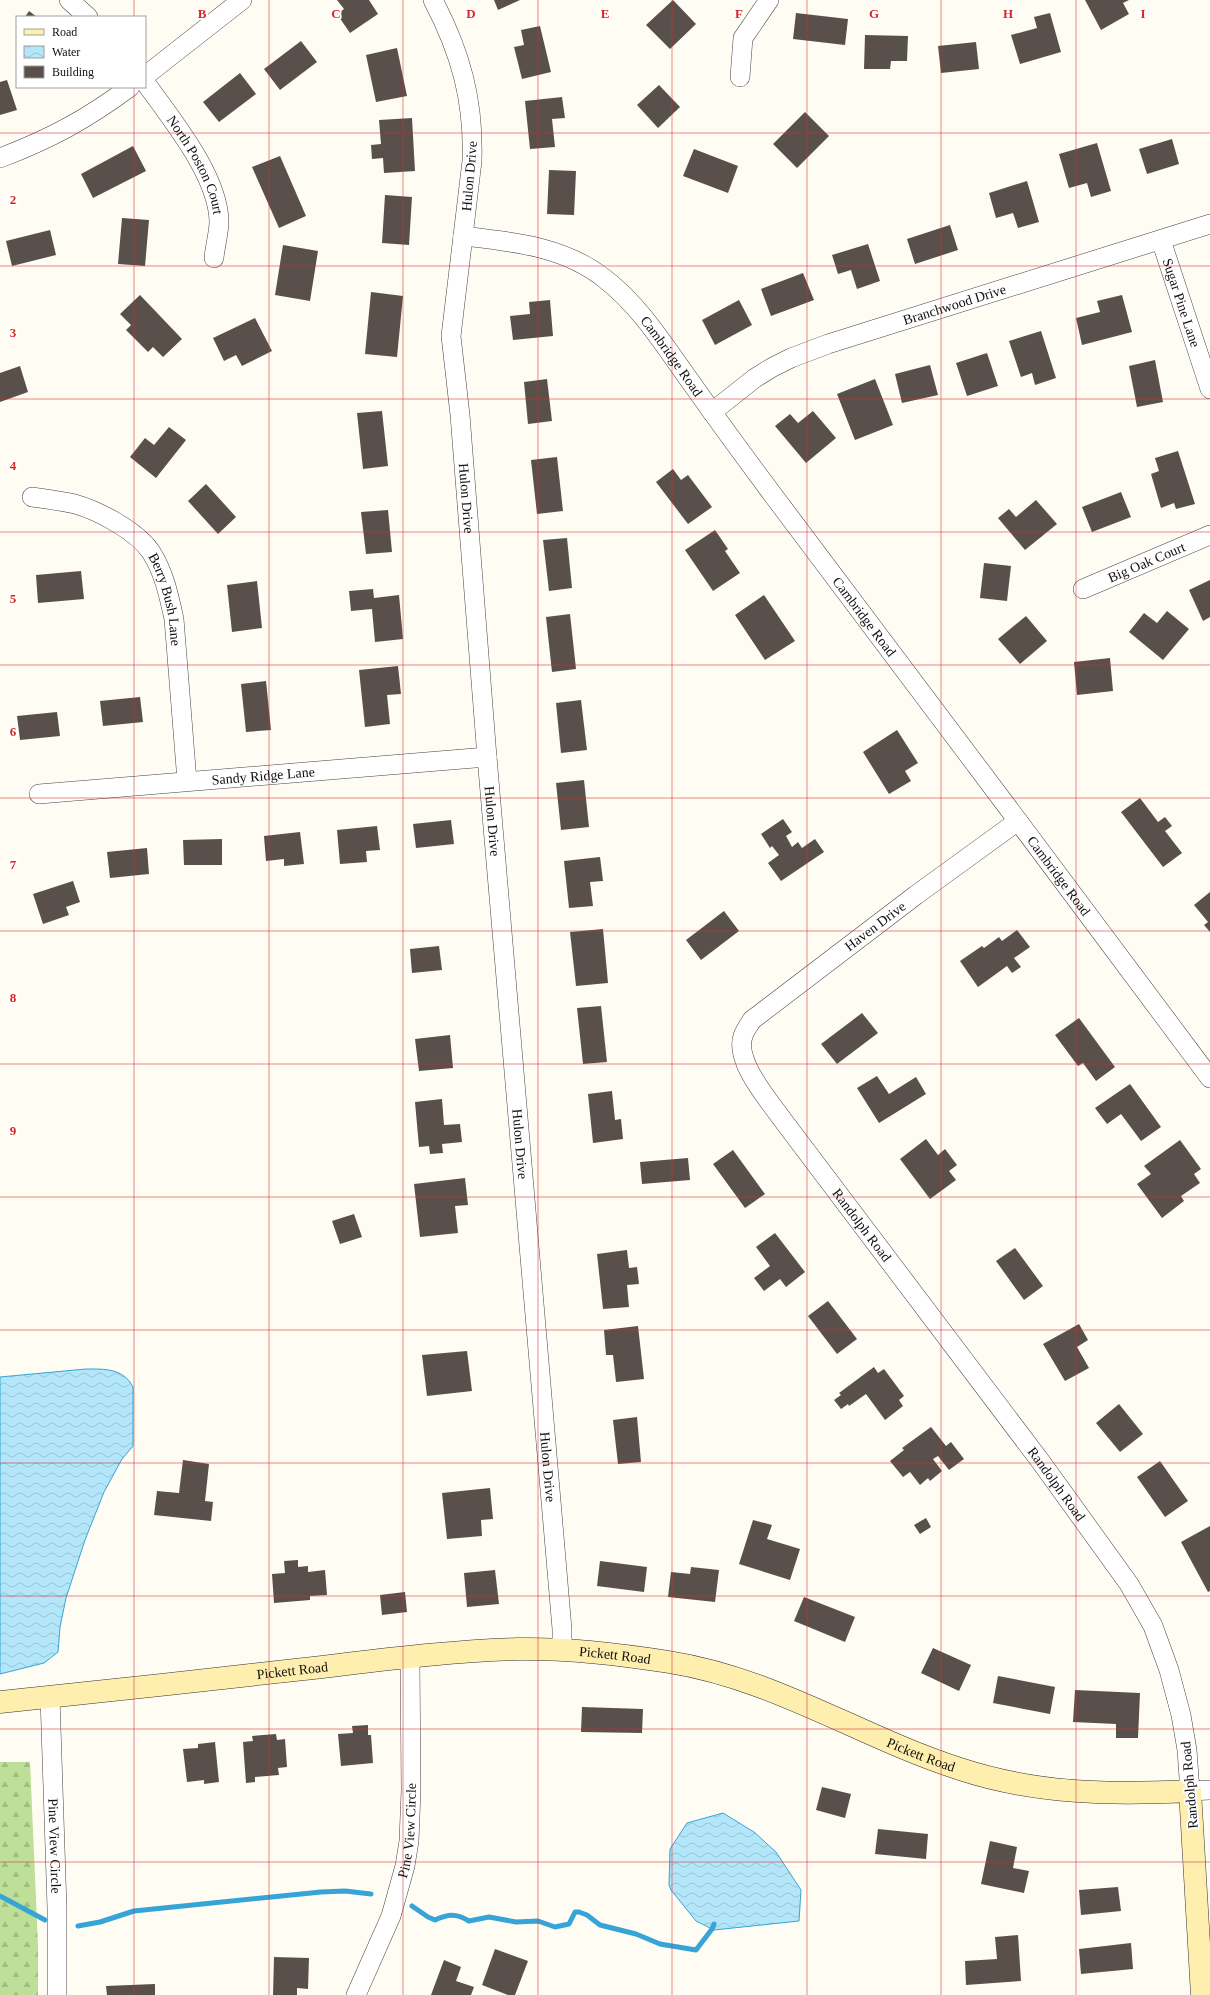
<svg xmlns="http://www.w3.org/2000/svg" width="1210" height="1995" viewBox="0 0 1210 1995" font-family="'Times New Roman',serif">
<defs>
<pattern id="forest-firs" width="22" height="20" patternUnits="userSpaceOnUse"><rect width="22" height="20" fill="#bddf97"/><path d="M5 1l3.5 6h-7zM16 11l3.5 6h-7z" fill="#a1be81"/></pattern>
<pattern id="water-waves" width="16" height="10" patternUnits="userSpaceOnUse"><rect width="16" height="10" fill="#b4e6fa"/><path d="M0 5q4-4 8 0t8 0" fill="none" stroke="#9ac4d5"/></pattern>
</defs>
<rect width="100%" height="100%" fill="#fffcf3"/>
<!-- forest -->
<polygon fill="url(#forest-firs)" points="0,1762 30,1762 38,1946 38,1995 0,1995"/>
<!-- water -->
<g fill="url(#water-waves)" stroke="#36a4d6">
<path d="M 86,1369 C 105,1369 123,1368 133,1387 L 133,1446 L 122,1459 L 104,1492 L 85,1540 L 66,1598 L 60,1627 L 58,1652 L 44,1663 L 0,1674 L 0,1377 Z"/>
<polygon points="723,1813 754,1832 776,1852 801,1890 799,1921 714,1930 696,1921 671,1890 669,1885 670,1849 687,1823"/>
</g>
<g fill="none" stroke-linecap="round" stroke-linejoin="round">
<!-- stream -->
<g stroke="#36a4d6" stroke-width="5">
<polyline points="0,1896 45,1920"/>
<path d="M 412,1906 L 428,1917 L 435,1920 C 448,1914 456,1913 469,1921 L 489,1917 L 516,1922 L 538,1921 L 555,1927 L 569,1924 L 575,1912 L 579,1912 L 587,1915 L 600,1925 L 636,1934 L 660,1944 L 696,1950 L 712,1929 L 714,1924"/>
<polyline points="78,1926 100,1922 134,1911 321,1892 345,1891 371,1894"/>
</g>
</g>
<!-- building -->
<g fill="#5a504b">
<polygon points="337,0 369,0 378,14 350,33 337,14 344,9"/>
<polygon points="494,0 520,0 498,10"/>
<polygon points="673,0 696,24 670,49 646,25"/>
<polygon points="1085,0 1129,0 1123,3 1129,14 1101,30"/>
<polygon points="29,11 37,17 25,17"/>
<polygon points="796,13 848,19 845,45 793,39"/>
<polygon points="1050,13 1061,52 1020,64 1011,35 1037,28 1034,17"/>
<polygon points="540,26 551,72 522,79 514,47 524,45 521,30"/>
<polygon points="865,35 908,36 907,61 891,61 890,69 864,69"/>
<polygon points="301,41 317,62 280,90 264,69"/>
<polygon points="976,42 979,69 941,73 938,46"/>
<polygon points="397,48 407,96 376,102 366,55"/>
<polygon points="240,73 256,94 219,122 203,102"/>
<polygon points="7,80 17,110 0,115 0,82"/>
<polygon points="659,85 680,107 658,128 637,105"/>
<polygon points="562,97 565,118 552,119 555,147 530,149 525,101"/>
<polygon points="805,112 829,136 797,168 773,144"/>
<polygon points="412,118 415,171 384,173 383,158 372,159 371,145 381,144 379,120"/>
<polygon points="1172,139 1179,164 1147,174 1139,149"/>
<polygon points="1097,143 1111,191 1091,197 1087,183 1069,188 1059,154"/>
<polygon points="133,146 146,171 93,198 81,174"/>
<polygon points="694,149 738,166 728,193 683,176"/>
<polygon points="280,156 306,216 279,228 252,167"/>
<polygon points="549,170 576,171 574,215 547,214"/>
<polygon points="1027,181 1039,222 1018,228 1013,213 996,218 989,193"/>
<polygon points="385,195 412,197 409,245 382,243"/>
<polygon points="122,218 149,220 145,266 118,264"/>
<polygon points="950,225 958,250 915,264 907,239"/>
<polygon points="50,230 56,255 12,266 6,241"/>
<polygon points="868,244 880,281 857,289 851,270 838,274 832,255"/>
<polygon points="283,245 318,251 310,301 275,295"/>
<polygon points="803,273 814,300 771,316 761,289"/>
<polygon points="371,292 403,296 397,357 365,354"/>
<polygon points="140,295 182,339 163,357 153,347 148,352 126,330 131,325 120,314"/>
<polygon points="1122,295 1132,332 1082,345 1076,318 1100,312 1097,301"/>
<polygon points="550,300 553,336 513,340 510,316 530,314 529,302"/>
<polygon points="739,300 752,325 715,345 702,320"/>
<polygon points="255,318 272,351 242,366 236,355 224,361 213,338"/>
<polygon points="1041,331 1056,378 1035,385 1032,373 1021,377 1009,341"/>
<polygon points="987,353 998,386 967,396 956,363"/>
<polygon points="1155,360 1163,402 1137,407 1129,366"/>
<polygon points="930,365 938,395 902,403 895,374"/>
<polygon points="20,366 28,392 0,402 0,373"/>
<polygon points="547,379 552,421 528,424 524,382"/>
<polygon points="875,379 893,425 855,440 837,394"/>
<polygon points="382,411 388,466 363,469 357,413"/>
<polygon points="813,411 836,438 806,463 775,426 790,414 798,423"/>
<polygon points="169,427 186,440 156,478 130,457 145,438 154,445"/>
<polygon points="1178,451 1195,504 1176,509 1174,503 1161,508 1151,474 1159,471 1155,458"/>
<polygon points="557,457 563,511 537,514 531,460"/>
<polygon points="673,469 681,480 688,475 712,507 688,524 656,482"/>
<polygon points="206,484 236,517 218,534 188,501"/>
<polygon points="1121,492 1131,517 1092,532 1082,507"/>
<polygon points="1036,500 1057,524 1025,550 998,518 1009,509 1016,517"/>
<polygon points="388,510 392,552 366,554 361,512"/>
<polygon points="715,530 728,549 725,551 740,573 713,591 685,550"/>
<polygon points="567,538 572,588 549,591 543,540"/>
<polygon points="984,563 1011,566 1007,601 980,598"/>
<polygon points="81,571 84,599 38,603 36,575"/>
<polygon points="1210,580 1210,617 1203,621 1189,590"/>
<polygon points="257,581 262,628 232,632 227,585"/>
<polygon points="373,589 374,598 399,595 403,639 375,642 372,609 351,611 349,591"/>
<polygon points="764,595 795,641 765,660 735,615"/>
<polygon points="1167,611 1189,629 1163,660 1129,632 1144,613 1157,623"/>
<polygon points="570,614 576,669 552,672 546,617"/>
<polygon points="1026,616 1047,641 1020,664 998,639"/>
<polygon points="1110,658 1113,691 1077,695 1074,662"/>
<polygon points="398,666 401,694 387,695 390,724 365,727 359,670"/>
<polygon points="266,681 271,730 246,732 241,684"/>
<polygon points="140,697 143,722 103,726 100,701"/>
<polygon points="581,700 587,750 561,753 556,703"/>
<polygon points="57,712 60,736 20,740 17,716"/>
<polygon points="897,730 918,763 905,771 911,781 889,794 863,752"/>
<polygon points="584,780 589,827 561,830 556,783"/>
<polygon points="1140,798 1158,822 1165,817 1172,826 1165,831 1182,853 1163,867 1121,812"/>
<polygon points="783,819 792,832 786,836 792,847 798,842 802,848 815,839 824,852 781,881 768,863 779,855 772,846 770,848 761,834"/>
<polygon points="451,820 454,844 416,848 413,824"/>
<polygon points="377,826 380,850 366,851 367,862 340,864 337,830"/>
<polygon points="300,832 304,864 284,866 284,859 266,861 264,836"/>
<polygon points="222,839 222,865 184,865 183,840"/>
<polygon points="147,848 149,874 110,878 107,852"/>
<polygon points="600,857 603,881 590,882 593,906 569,908 564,861"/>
<polygon points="73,881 80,902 66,907 69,915 43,924 33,894"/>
<polygon points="1210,892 1210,932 1204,925 1208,922 1194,905"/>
<polygon points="724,911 739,931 701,960 686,940"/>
<polygon points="603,929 608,983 576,986 570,932"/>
<polygon points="1017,930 1030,947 1014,958 1021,967 1012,973 1007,966 978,987 960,961 982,946 984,948 999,937 1002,941"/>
<polygon points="439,946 442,970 412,973 410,949"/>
<polygon points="601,1006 607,1062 583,1064 577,1008"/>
<polygon points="862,1013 878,1033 837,1064 821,1044"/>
<polygon points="1079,1018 1115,1067 1096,1081 1083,1063 1078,1066 1055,1035"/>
<polygon points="450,1035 453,1068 419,1071 415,1039"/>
<polygon points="877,1076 889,1094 916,1077 926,1094 879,1123 857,1088"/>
<polygon points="1130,1084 1161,1127 1141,1141 1121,1114 1107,1124 1095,1108"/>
<polygon points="612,1091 615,1120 621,1119 623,1139 593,1143 588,1094"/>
<polygon points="442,1099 444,1125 460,1124 462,1142 442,1144 443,1153 430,1154 429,1146 419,1147 415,1102"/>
<polygon points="926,1139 938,1155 945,1149 957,1165 949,1171 956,1180 930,1199 900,1159"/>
<polygon points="1180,1140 1201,1169 1194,1174 1200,1183 1181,1196 1184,1201 1162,1218 1137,1184 1151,1174 1144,1166"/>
<polygon points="733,1150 765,1194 745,1208 713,1164"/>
<polygon points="688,1158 690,1180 642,1184 640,1162"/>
<polygon points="465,1178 468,1205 455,1206 458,1233 420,1237 414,1184"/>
<polygon points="354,1214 362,1237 340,1244 332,1221"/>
<polygon points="775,1233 805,1272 786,1287 780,1279 764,1291 754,1278 770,1266 756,1247"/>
<polygon points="1015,1248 1043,1286 1024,1300 996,1261"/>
<polygon points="627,1250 629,1268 637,1267 639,1284 627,1285 629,1307 603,1309 597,1254"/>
<polygon points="828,1301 857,1339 837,1354 808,1316"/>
<polygon points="1079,1324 1088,1340 1077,1347 1089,1368 1065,1381 1043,1344"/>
<polygon points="638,1326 644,1379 616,1382 613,1355 606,1355 604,1330"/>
<polygon points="467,1351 472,1391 427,1396 422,1355"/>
<polygon points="874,1367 878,1373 884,1369 904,1396 899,1400 903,1406 885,1420 866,1394 849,1406 848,1404 841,1409 834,1400 841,1395 839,1393"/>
<polygon points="1119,1404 1143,1434 1120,1452 1096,1423"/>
<polygon points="637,1417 641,1462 618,1464 613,1420"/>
<polygon points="931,1427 946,1446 951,1442 964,1459 949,1470 938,1456 933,1459 942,1471 930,1481 928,1478 920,1485 910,1472 903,1477 890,1461 904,1450 902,1448"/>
<polygon points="183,1460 209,1464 205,1501 213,1502 211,1521 154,1515 157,1491 179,1493"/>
<polygon points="1160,1461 1188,1501 1165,1517 1137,1477"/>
<polygon points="490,1488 493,1519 481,1520 482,1536 447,1539 442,1493"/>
<polygon points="926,1518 931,1527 920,1534 914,1525"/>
<polygon points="753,1520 772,1525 767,1539 800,1549 790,1580 739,1564"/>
<polygon points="1210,1526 1210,1591 1208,1592 1181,1542"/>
<polygon points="298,1560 298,1567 308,1566 308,1572 325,1570 327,1595 310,1596 310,1600 274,1603 272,1574 285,1573 284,1561"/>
<polygon points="600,1561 647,1567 644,1592 597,1586"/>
<polygon points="691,1567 719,1570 715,1602 668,1597 671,1572 690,1574"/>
<polygon points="495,1570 499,1604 467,1607 464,1573"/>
<polygon points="405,1592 407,1612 382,1615 380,1595"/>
<polygon points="804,1597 855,1617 845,1642 794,1621"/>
<polygon points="933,1648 971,1665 959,1691 921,1673"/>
<polygon points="998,1676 1055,1687 1050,1714 993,1703"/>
<polygon points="1075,1690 1140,1693 1138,1738 1116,1738 1116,1724 1073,1722"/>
<polygon points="582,1707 643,1709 642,1733 581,1732"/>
<polygon points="368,1725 368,1735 371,1735 373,1763 341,1766 338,1734 353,1733 352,1726"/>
<polygon points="276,1734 277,1740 285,1739 287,1767 278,1768 279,1775 255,1777 255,1782 246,1783 243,1742 253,1741 252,1736"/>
<polygon points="215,1742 219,1782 204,1784 204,1780 187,1782 183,1749 198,1748 198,1744"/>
<polygon points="822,1787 851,1794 845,1818 816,1810"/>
<polygon points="878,1829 928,1834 926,1859 875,1854"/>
<polygon points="990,1841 1017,1847 1013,1868 1029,1871 1024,1893 981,1884"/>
<polygon points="1118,1887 1121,1911 1081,1915 1079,1890"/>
<polygon points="1018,1935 1021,1981 966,1985 965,1961 997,1959 995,1937"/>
<polygon points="1131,1943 1133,1969 1081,1974 1079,1949"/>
<polygon points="495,1949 528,1961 515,1995 508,1995 482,1985"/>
<polygon points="274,1957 309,1958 308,1989 297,1988 297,1995 273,1995"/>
<polygon points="444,1960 461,1967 456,1981 474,1987 471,1995 431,1995"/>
<polygon points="155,1984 155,1995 107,1995 106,1986"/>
</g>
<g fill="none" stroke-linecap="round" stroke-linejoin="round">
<!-- street casing -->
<g stroke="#434343" stroke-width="20">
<g id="street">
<polyline points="69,0 88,17"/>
<path id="s1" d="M 433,0 C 461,53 474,101 472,161 L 451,336 L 460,415 L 487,757 L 562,1629 L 562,1650"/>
<polyline points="145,76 242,0"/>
<polyline points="740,77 743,38 769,0"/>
<path id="s2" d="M 145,82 C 171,119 218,175 219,221 C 219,233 215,246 214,258"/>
<path d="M 0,158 C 50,139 87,119 130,87"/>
<path id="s3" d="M 463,236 C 513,242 564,246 605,279 C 640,306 664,345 690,381 C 719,422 749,463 779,503 C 923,694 1067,886 1210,1078"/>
<path id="s4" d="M 1161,240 L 1210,389"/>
<path id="s5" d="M 712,412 L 755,378 L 773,367 L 791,358 L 828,344 L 1210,224"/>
<path id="s6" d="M 32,497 C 46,499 61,501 75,504 C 99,511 137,531 151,552 C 164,572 169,596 174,619 L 187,781"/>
<path id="s7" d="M 1083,589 L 1210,535"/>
<path id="s8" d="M 39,794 L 487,757"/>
<path id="s9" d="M 1018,821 L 916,895 L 752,1020 C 749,1025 745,1030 743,1036 C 734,1062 771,1103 785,1123 L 1041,1462 L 1129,1584 L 1153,1626 L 1169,1670 L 1181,1715 L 1187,1750 L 1190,1791 L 1210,1790"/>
<path id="s10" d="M 50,1697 L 57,1908 L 57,1995"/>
<path id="s11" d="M 356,1995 L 391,1916 L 405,1866 L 409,1841 L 411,1790 L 410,1658"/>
</g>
</g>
<!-- secondary casing -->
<g stroke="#323232" stroke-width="23">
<g id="secondary">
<path id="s12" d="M 0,1702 C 101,1692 203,1680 304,1669 C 374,1661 446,1651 517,1649 C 567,1648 619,1654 669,1662 C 776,1679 860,1737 960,1769 C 1036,1794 1111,1795 1190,1791 L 1202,1995"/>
</g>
</g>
<!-- street -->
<use href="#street" stroke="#fff" stroke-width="19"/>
<!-- secondary -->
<use href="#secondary" stroke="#ffefae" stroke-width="22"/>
</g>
<!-- grid -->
<path fill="none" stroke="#d62828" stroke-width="1" stroke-opacity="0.55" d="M 134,0 L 134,17M 269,0 L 269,1995M 403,0 L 403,1995M 538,0 L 538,1995M 672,0 L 672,1995M 807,0 L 807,1995M 941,0 L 941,1995M 1076,0 L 1076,1995M 134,87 L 134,1995M 0,133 L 1210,133M 0,266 L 1210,266M 0,399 L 1210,399M 0,532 L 1210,532M 0,665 L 1210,665M 0,798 L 1210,798M 0,931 L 1210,931M 0,1064 L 1210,1064M 0,1197 L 1210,1197M 0,1330 L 1210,1330M 0,1463 L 1210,1463M 0,1596 L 1210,1596M 0,1729 L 1210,1729M 0,1862 L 1210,1862"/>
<g text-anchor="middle" stroke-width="4" stroke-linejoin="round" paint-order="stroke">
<!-- street labels -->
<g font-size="14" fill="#101010" stroke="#fff">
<text dy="5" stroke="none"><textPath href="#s2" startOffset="98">North Poston Court</textPath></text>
<text transform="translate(469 176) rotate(-85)" y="5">Hulon Drive</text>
<text dy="5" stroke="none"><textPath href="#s4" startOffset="66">Sugar Pine Lane</textPath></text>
<text dy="5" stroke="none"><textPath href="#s5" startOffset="268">Branchwood Drive</textPath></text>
<text dy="5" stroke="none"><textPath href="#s3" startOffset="253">Cambridge Road</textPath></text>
<text dy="5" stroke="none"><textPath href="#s1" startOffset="507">Hulon Drive</textPath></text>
<text dy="5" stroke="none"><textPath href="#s7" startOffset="69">Big Oak Court</textPath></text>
<text dy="5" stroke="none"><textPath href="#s6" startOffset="185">Berry Bush Lane</textPath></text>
<text dy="5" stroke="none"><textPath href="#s3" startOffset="577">Cambridge Road</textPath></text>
<text dy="5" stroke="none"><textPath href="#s8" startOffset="225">Sandy Ridge Lane</textPath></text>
<text dy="5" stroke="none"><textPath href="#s1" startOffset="831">Hulon Drive</textPath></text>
<text dy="5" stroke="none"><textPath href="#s3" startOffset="901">Cambridge Road</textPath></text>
<text transform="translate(875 926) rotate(-37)" y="5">Haven Drive</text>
<text dy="5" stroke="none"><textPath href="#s1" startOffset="1155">Hulon Drive</textPath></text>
<text dy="5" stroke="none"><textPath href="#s9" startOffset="578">Randolph Road</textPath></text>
<text dy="5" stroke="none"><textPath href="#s1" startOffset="1479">Hulon Drive</textPath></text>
<text dy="5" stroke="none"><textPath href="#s9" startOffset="902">Randolph Road</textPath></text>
<text dy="5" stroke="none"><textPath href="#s12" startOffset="618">Pickett Road</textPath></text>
<text dy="5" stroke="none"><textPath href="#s12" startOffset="294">Pickett Road</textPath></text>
<text dy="5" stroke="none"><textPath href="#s12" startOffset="942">Pickett Road</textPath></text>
<text transform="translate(1189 1785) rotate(-95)" y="5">Randolph Road</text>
<text dy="5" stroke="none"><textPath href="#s11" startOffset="174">Pine View Circle</textPath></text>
<text dy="5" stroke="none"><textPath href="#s10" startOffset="149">Pine View Circle</textPath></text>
</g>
</g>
<g font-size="13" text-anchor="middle" font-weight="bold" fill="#d62828" stroke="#fff" stroke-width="4" stroke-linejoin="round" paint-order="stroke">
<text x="202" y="18">B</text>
<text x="336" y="18">C</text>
<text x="471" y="18">D</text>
<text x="605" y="18">E</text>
<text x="739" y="18">F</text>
<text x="874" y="18">G</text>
<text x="1008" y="18">H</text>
<text x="1143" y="18">I</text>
<text x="13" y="204">2</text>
<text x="13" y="337">3</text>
<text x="13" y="470">4</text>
<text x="13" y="603">5</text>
<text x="13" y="736">6</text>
<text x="13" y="869">7</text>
<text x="13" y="1002">8</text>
<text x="13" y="1135">9</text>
</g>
<!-- legend -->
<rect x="16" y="16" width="130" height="72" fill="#ffffff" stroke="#9f9f9f"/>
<rect x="24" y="29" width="20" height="6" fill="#ffefae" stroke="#9f9f9f"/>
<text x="52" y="36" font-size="12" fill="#101010">Road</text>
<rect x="24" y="46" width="20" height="12" fill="url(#water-waves)" stroke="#9f9f9f"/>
<text x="52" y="56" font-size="12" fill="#101010">Water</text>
<rect x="24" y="66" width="20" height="12" fill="#5a504b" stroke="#9f9f9f"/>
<text x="52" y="76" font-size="12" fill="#101010">Building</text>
</svg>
